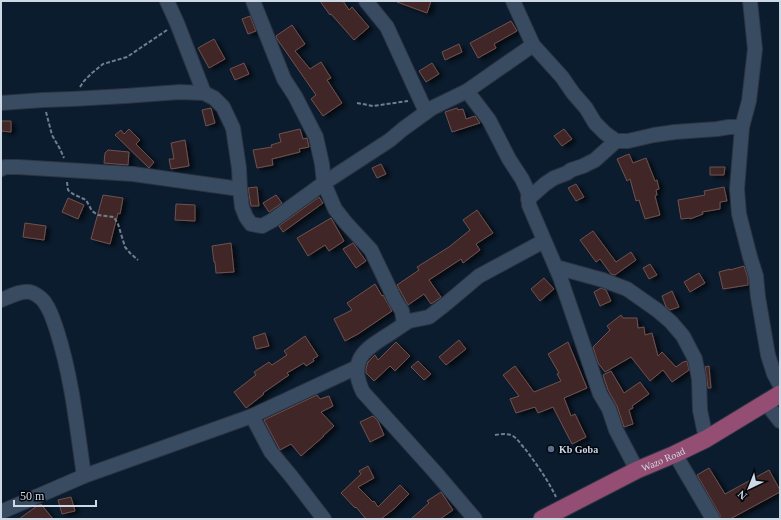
<svg xmlns="http://www.w3.org/2000/svg" width="781" height="520" viewBox="0 0 781 520" font-family="'Times New Roman',serif">
<defs>
<filter id="shadow"><feDropShadow dx="4.5" dy="2.5" stdDeviation="2" flood-color="#0009"/></filter>
</defs>
<rect width="100%" height="100%" fill="#0b1c2e"/>
<!-- building -->
<g fill="#412625" stroke="#6f514f" filter="url(#shadow)">
<polygon points="320,1 343,1 349,10 352,7 369,27 354,40 331,14 330,15"/>
<polygon points="397,1 431,1 427,13 397,2"/>
<polygon points="250,16 256,31 248,34 242,19"/>
<polygon points="511,21 517,31 494,44 496,48 478,58 470,43"/>
<polygon points="292,25 305,44 295,51 310,69 321,62 331,78 327,80 342,103 323,116 311,99 316,95 277,39 276,36"/>
<polygon points="214,39 225,59 209,68 198,48"/>
<polygon points="459,44 462,52 445,60 442,52"/>
<polygon points="244,63 249,74 235,80 230,69"/>
<polygon points="432,63 439,74 426,82 419,71"/>
<polygon points="211,108 215,123 206,126 202,110"/>
<polygon points="457,108 458,110 463,109 466,119 475,116 480,123 452,132 445,112"/>
<polygon points="1,121 11,121 11,132 1,131"/>
<polygon points="129,129 140,140 136,144 154,162 149,168 115,135 121,130 124,134"/>
<polygon points="300,129 303,139 307,138 309,147 299,149 300,152 272,159 273,165 257,168 253,150 272,147 271,145 281,142 279,134"/>
<polygon points="564,129 572,139 562,146 554,136"/>
<polygon points="185,140 189,166 171,169 169,159 174,159 171,143"/>
<polygon points="108,150 129,152 128,165 104,163 105,153"/>
<polygon points="629,154 633,163 646,158 655,181 657,180 659,189 656,190 657,195 655,196 660,215 645,219 639,200 636,201 630,179 627,181 617,159"/>
<polygon points="381,164 386,174 377,178 372,168"/>
<polygon points="710,167 725,167 724,175 710,175"/>
<polygon points="576,184 584,197 576,201 568,188"/>
<polygon points="257,187 259,206 251,206 248,188"/>
<polygon points="724,187 727,201 720,202 720,209 702,212 703,214 690,219 690,218 681,219 678,200 705,195 704,191"/>
<polygon points="103,195 123,198 120,214 118,213 110,244 91,239"/>
<polygon points="276,195 282,203 269,212 263,203"/>
<polygon points="319,197 323,203 283,232 279,226"/>
<polygon points="68,198 84,205 78,219 62,212"/>
<polygon points="176,204 195,205 195,221 175,220"/>
<polygon points="477,210 493,233 476,244 480,250 463,263 461,259 429,280 441,297 431,304 424,294 408,305 397,285 419,270 417,267 449,247 470,230 463,220"/>
<polygon points="331,218 344,241 329,251 325,245 308,256 297,238"/>
<polygon points="25,223 46,226 44,240 23,237"/>
<polygon points="593,231 616,262 631,252 636,260 615,275 611,274 600,259 596,262 580,240"/>
<polygon points="231,243 234,272 216,273 215,262 214,262 212,246"/>
<polygon points="353,243 366,261 356,268 343,249"/>
<polygon points="650,264 657,275 649,279 643,268"/>
<polygon points="744,266 748,278 748,285 723,289 719,272 730,269 730,270"/>
<polygon points="699,273 705,283 690,292 684,282"/>
<polygon points="544,278 554,289 540,301 531,289"/>
<polygon points="375,284 382,296 383,295 392,311 358,334 345,341 334,319 352,310 347,303"/>
<polygon points="601,288 606,290 611,301 600,306 594,292"/>
<polygon points="672,291 679,307 670,310 666,307 662,296"/>
<polygon points="621,315 623,318 637,318 638,328 644,327 645,335 652,333 658,356 662,352 676,367 683,362 687,361 689,370 672,382 663,370 650,381 631,357 605,372 598,363 593,347 610,330 607,326"/>
<polygon points="265,333 269,346 256,349 253,337"/>
<polygon points="305,336 318,356 313,359 314,361 306,366 304,363 287,373 289,375 263,393 264,394 246,408 234,392 256,375 254,372 269,362 272,365 287,355 284,351"/>
<polygon points="459,340 466,349 446,365 439,357"/>
<polygon points="396,342 410,356 395,371 390,366 374,381 366,373 366,368 368,362 375,355 378,360"/>
<polygon points="568,342 587,388 564,398 571,416 575,414 586,437 572,444 553,407 538,413 535,407 516,413 510,399 519,396 503,375 515,366 534,392 561,381 557,374 559,373 548,354"/>
<polygon points="418,361 431,374 424,380 411,367"/>
<polygon points="709,366 711,388 708,388 707,379 705,367"/>
<polygon points="611,371 624,393 640,382 649,394 632,406 633,408 629,410 633,424 624,427 617,406 608,390 603,375"/>
<polygon points="317,395 320,399 329,396 333,406 321,412 334,426 323,436 324,436 301,456 291,444 280,450 264,420"/>
<polygon points="373,416 378,421 384,435 370,442 360,422"/>
<polygon points="368,466 374,478 358,487 373,502 374,501 378,507 400,485 409,494 395,508 381,519 366,519 356,507 355,508 341,493 361,474 359,471"/>
<polygon points="709,468 725,494 769,470 780,490 780,492 730,519 721,519 720,515 697,475"/>
<polygon points="441,492 453,510 440,519 411,519 429,503 427,501"/>
<polygon points="71,497 75,511 62,514 58,500"/>
<polygon points="41,504 53,519 19,519 37,506"/>
</g>
<g fill="none" stroke-linecap="round" stroke-linejoin="round">
<!-- minor casing -->
<g stroke="#2d3443" stroke-width="16">
<g id="minor">
<polyline points="167,1 177,23 204,93"/>
<path d="M 253,1 L 284,79 L 295,96 L 316,137 L 322,164 L 324,183 L 335,209 L 346,223 L 371,250 L 395,300 L 402,311 L 404,324 C 378,344 343,352 363,392 L 435,472 L 475,519"/>
<polyline points="366,1 387,27 426,112"/>
<polyline points="513,1 533,45 562,77 573,93 586,108 595,123 605,133 616,141 628,141 654,135 675,132 717,129 729,127 742,127"/>
<polyline points="750,1 755,49 749,101 742,127 737,189 739,214 750,257 756,276 758,297 768,355 774,374 780,385"/>
<polyline points="467,91 489,120 509,159 522,179 528,192 529,205 560,277 600,394 609,409 616,430 637,470"/>
<polyline points="1,103 43,100 72,99 125,96 180,92 204,93 214,98 223,107 233,128 239,168 240,189 242,207 246,217 251,224 262,226 273,220 324,183 390,140 403,129 432,108 467,91 533,45"/>
<polyline points="1,169 5,167 18,167 133,174 240,189"/>
<polyline points="528,199 545,184 554,178 567,173 571,170 583,166 595,160 616,141"/>
<polyline points="556,267 603,280 627,289 657,310 671,322 683,336 695,359 699,379 700,410 706,439"/>
<path d="M 1,300 C 9,297 21,290 30,292 C 35,293 43,299 45,303 C 51,311 54,322 57,331 C 72,378 77,428 84,476"/>
<polyline points="404,324 409,321 429,317 447,303 479,276 544,241"/>
<polyline points="766,403 780,421"/>
<polyline points="252,416 271,452 291,476 324,519"/>
<polyline points="675,454 713,519"/>
<polyline points="1,512 84,476 252,416 353,369 357,373"/>
</g>
</g>
<!-- major casing -->
<g stroke="#2d3443" stroke-width="19">
<g id="major">
<path id="s1" d="M 542,519 L 637,470 L 675,454 L 706,439 L 780,394"/>
</g>
</g>
<!-- path -->
<g stroke="#707e8d" stroke-width="2" stroke-dasharray="4 2" stroke-linecap="butt">
<polyline points="80,87 84,81 92,73 103,64 127,57 167,30"/>
<polyline points="357,103 373,106 408,101"/>
<polyline points="46,112 52,135 60,149 64,158"/>
<polyline points="67,182 68,190 73,194 86,200 92,211 98,215 114,217 118,224 125,247 130,253 138,260"/>
<path d="M 495,435 C 501,434 507,433 513,436 C 518,439 522,446 526,450 C 537,465 548,480 556,497"/>
</g>
<!-- minor -->
<use href="#minor" stroke="#394b60" stroke-width="14"/>
<!-- major -->
<use href="#major" stroke="#944d73" stroke-width="17"/>
</g>
<!-- markers -->
<circle fill="#5c6f8a" stroke="#02060d" stroke-width="1.5" cx="551" cy="449" r="4"/>
<g text-anchor="middle" stroke-width="3" stroke-linejoin="round" paint-order="stroke">
<!-- poi labels -->
<g font-size="10" font-weight="bold" fill="#ced9e6" stroke="#02060d" text-anchor="start">
<text x="559" y="453">Kb Goba</text>
</g>
<!-- street labels -->
<g font-size="10" fill="#ced9e6" stroke="#02060d">
<text dy="4" stroke="none"><textPath href="#s1" startOffset="135">Wazo Road</textPath></text>
</g>
</g>
<!-- border -->
<rect width="781" height="520" fill="none" stroke="#ced9e6" stroke-width="4"/>
<!-- north arrow -->
<g transform="translate(749 488) rotate(223)" stroke="#02060d" stroke-width="3" paint-order="stroke">
<path d="M0-3L7 15L0 10L-7 15Z" fill="#ced9e6"/>
<text y="-6" font-size="11" font-weight="bold" text-anchor="middle" fill="#ced9e6">N</text>
</g>
<!-- scale -->
<path d="M14 500v6h82v-6" fill="none" stroke="#ced9e6" stroke-width="2"/>
<text x="20" y="500" font-size="12" fill="#ced9e6" stroke="#02060d" stroke-width="3" paint-order="stroke">50 m</text>
</svg>
